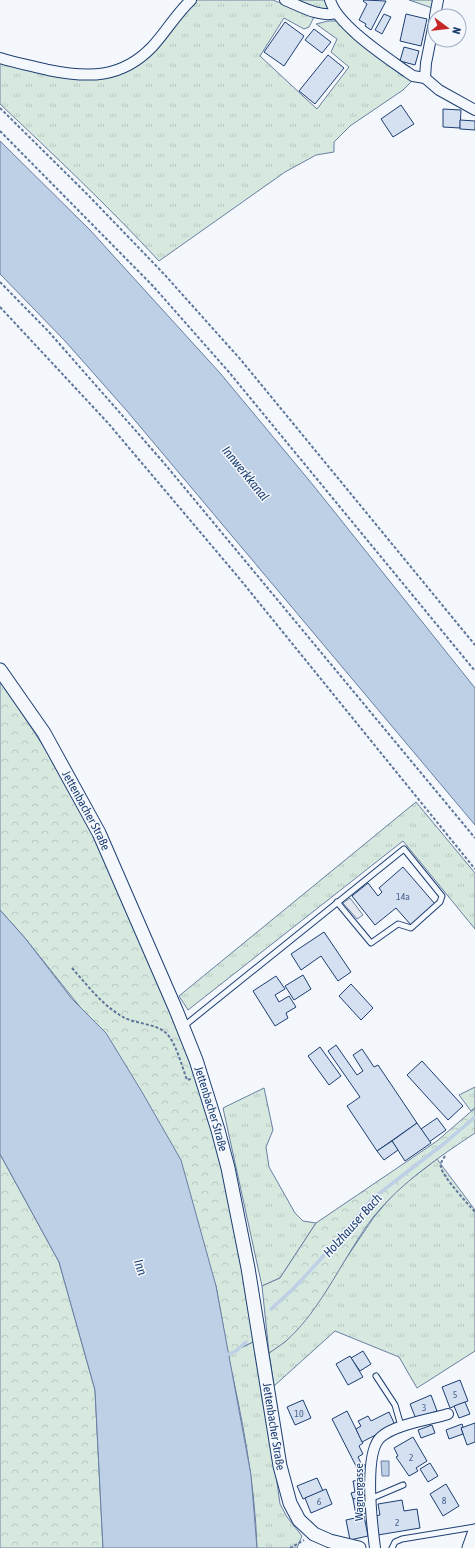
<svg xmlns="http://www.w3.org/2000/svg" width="475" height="1548" viewBox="0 0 475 1548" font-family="'Asap Condensed',sans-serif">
<defs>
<pattern id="grass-tufts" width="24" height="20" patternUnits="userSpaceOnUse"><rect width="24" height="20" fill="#d7e8df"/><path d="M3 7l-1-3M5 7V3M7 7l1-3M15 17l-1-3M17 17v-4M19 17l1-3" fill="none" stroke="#b8c8c3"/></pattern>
<pattern id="forest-crowns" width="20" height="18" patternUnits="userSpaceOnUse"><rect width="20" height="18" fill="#d7e8df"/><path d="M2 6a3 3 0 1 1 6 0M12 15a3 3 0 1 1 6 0" fill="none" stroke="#b8c8c3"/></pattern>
</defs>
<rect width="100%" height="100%" fill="#f4f7fb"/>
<!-- grass -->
<g fill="url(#grass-tufts)" stroke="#687fa3">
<path d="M 197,0 L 273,0 L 314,17 L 309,27 L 304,29 L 284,18 L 260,56 L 317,109 L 349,67 L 331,52 L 337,39 L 316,24 L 328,21 L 337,21 L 413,80 L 403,90 L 350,126 L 334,142 L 334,152 L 316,155 L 285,172 L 159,261 C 108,206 54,155 0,104 L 0,61 L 24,68 L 123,72 L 189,6 Z"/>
<polygon points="296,0 326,0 329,7 327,9 321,10"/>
<polygon points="409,0 436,0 435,9"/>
<polygon points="416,802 475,873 475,929 403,841 188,1010 179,996"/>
<polygon points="475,1087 475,1108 471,1111 459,1095"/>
<polygon points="264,1088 273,1130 266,1147 269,1167 295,1213 303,1221 316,1223 280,1278 262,1286 223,1108"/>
<polygon points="437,1159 475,1210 475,1351 417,1388 399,1357 335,1331 274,1386 269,1353 286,1341 324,1294 343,1263 374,1217 397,1190"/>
<path d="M 255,1341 L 265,1395 L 280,1504 L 287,1517 L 302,1536 L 297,1548 L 257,1548 C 255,1482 242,1418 228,1354 Z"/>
</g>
<!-- forest -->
<g fill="url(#forest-crowns)" stroke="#687fa3">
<path d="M 0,681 C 30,725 60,770 85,818 C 108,863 127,910 146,956 C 171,1012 195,1071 212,1130 C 230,1200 244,1270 255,1341 L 228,1354 L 216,1286 L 80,1007 L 25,938 L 0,910 Z"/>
<path d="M 475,1108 L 475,1133 C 439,1157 402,1182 374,1216 C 344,1255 323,1308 286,1341 C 281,1345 275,1349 269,1353 L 262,1286 L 280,1278 L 316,1223 L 437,1141 Z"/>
<polygon points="0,1154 59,1262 95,1390 103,1548 0,1548"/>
</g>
<!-- parking -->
<polygon fill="#e3e8f0" stroke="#687fa3" points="350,898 363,915 357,919 343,903"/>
<!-- water -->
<g fill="#bed0e5" stroke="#687fa3">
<polygon points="0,141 90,230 220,373 313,485 475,688 475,825 127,411 65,341 0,274"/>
<polygon points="0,910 25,938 72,999 106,1033 142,1092 181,1160 216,1286 251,1475 257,1548 103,1548 95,1390 59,1262 0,1154"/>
<polygon points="381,1461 389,1461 389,1476 382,1476"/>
</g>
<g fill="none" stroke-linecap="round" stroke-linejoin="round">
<!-- stream -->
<g stroke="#bed0e5" stroke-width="3.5">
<polyline points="271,1309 293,1289 319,1261 372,1199 446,1142 475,1117"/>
<polyline points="224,1356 236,1351 246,1342"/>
</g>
</g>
<!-- building -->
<g fill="#d5e0f0" stroke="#1d3f73">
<polygon points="364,0 386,1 371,30 365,26 366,24 359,20 367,4 363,1"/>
<polygon points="384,14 391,17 382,34 375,30"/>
<polygon points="406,14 427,19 421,46 400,41"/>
<polygon points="285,22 304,36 284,66 264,52"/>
<polygon points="314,29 331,42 322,53 305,40"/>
<polygon points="404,47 419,51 415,65 400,61"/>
<polygon points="328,55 344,68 315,104 299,91"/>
<polygon points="401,105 414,124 393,137 381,119"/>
<polygon points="443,109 461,110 460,128 443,127"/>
<polygon points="460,120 475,121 475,130 460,129"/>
<polygon points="403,867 435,904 411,925 396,908 375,925 352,896 368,883 378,896 382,892 379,888"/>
<polygon points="324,932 351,972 338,981 321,956 301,970 291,954"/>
<polygon points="303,975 311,989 294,1000 285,986"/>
<polygon points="276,976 285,989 275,995 279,1002 289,996 296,1007 286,1013 288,1018 275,1026 253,991"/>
<polygon points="351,984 373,1008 361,1020 339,996"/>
<polygon points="336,1045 357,1075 363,1071 353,1055 362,1049 374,1067 378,1065 417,1123 377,1151 347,1106 360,1097 328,1051"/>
<polygon points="320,1047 341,1076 329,1085 308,1056"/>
<polygon points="422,1061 463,1106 448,1120 407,1075"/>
<polygon points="437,1118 446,1130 429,1142 421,1129"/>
<polygon points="417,1123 431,1143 405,1161 392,1141"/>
<polygon points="392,1141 398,1150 384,1160 377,1151"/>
<polygon points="363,1351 371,1364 360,1371 351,1358"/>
<polygon points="350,1356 363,1377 348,1385 336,1364"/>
<polygon points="460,1380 468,1401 450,1408 442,1387"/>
<polygon points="431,1395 437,1411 416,1419 410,1404"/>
<polygon points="303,1400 311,1418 295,1425 287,1407"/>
<polygon points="465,1402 470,1414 459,1418 454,1406"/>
<polygon points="347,1411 363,1443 359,1446 363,1454 358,1457 362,1465 357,1468 332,1419"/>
<polygon points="389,1412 395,1425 362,1442 356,1429 361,1426 358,1421 368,1416 371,1421"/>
<polygon points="475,1423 475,1442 467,1445 461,1428"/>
<polygon points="462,1424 463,1427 461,1428 463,1434 449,1439 446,1430"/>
<polygon points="432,1425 435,1433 421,1438 418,1430"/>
<polygon points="413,1437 427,1461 416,1468 418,1471 409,1476 396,1457 398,1456 394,1448"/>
<polygon points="430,1463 438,1476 428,1482 420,1469"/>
<polygon points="364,1464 368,1472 361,1476 357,1468"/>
<polygon points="317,1478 323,1491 303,1499 297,1486"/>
<polygon points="361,1480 365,1497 353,1499 351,1493 355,1492 353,1481"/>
<polygon points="446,1484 459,1506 443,1516 430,1494"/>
<polygon points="326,1489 332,1504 311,1513 305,1498"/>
<polygon points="365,1497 368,1513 356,1515 353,1499"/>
<polygon points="402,1500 404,1511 417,1509 420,1528 378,1535 375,1516 380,1515 378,1504"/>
<polygon points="364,1516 368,1536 350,1540 346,1520"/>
</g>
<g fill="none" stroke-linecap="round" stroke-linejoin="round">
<!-- service casing -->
<g stroke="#1d3f73" stroke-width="7">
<g id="service">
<polyline points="184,1026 404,849 442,896 440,902 411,928 398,924 371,943 337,902"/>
<polyline points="376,1376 395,1405 401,1426"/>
<polyline points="370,1499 403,1485"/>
<polyline points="392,1548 395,1542 402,1539 475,1527"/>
</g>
</g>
<!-- minor casing -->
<g stroke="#1d3f73" stroke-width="12">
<g id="minor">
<path d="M 285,0 C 300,6 320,18 336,13"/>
<path d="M 330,0 C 337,25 386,57 407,72 L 413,76 L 425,78 L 439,90 L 475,110"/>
<polyline points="435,16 438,0"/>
<path d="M 0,58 C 16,63 32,66 48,70 C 88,78 121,79 152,47 C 166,32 176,14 191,0"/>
<polyline points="425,78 426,63 435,18"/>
<path d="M 375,1548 C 372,1525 363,1452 381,1437 C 396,1424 429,1420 448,1414"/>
</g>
</g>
<!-- tertiary casing -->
<g stroke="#1d3f73" stroke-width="15">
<g id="tertiary">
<path id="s1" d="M 0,670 L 44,733 L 99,833 L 176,1010 L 196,1060 L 218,1130 L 228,1168 L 248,1268 L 280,1466 L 290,1503 L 299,1520 L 314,1534 L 330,1541 L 359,1548"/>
<polyline points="469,1548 475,1531"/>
</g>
</g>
<!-- path -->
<g stroke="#5e769c" stroke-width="2" stroke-dasharray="3 2" stroke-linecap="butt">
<polyline points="0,108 86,193 164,274 241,360 475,645"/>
<polyline points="0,131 152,285 228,371 475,671"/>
<polyline points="0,282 49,332 164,463 475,838"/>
<polyline points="0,307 108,423 239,578 475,869"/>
<path d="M 72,968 C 88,986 102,1005 123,1017 C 135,1024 155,1023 166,1033 C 176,1042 182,1067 187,1080 L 191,1079"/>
<path d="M 445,1156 C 443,1159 440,1163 441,1167 C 442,1176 468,1204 475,1212"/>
<polyline points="290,1548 304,1540"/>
</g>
<!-- service -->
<use href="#service" stroke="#f4f7fb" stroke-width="5"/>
<!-- minor -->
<use href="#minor" stroke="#f4f7fb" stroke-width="10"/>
<!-- tertiary -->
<use href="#tertiary" stroke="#f4f7fb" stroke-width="13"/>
</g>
<g text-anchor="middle" stroke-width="3" stroke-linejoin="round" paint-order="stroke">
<!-- number labels -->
<g font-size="10" fill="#4b6792">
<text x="403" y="900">14a</text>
<text x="455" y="1398">5</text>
<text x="424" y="1411">3</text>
<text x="299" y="1417">10</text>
<text x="411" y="1461">2</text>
<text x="444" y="1504">8</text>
<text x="319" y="1505">6</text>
<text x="397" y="1526">2</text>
</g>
<!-- street labels -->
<g font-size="12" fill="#1d3f73" stroke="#f4f7fb">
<text dy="4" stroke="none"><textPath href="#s1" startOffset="165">Jettenbacher Straße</textPath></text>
<text dy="4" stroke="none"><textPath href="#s1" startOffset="489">Jettenbacher Straße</textPath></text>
<text dy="4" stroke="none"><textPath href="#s1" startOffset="813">Jettenbacher Straße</textPath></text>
<text transform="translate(359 1492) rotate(-90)" y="4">Wagnergasse</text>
</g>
<!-- water labels -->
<g font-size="13" font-style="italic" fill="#1d3f73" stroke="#f4f7fb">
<text transform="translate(246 473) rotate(51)" y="5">Innwerkkanal</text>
<text transform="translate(352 1225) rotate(-48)" y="5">Holzhauser Bach</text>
<text transform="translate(141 1267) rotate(71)" y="5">Inn</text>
</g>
</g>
<!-- north arrow -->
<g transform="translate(447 28) rotate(105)"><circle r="19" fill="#f4f7fb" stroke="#9eadc5"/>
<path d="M0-3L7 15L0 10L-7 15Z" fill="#c62828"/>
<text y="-6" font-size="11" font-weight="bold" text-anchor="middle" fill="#1d3f73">N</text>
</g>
</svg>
